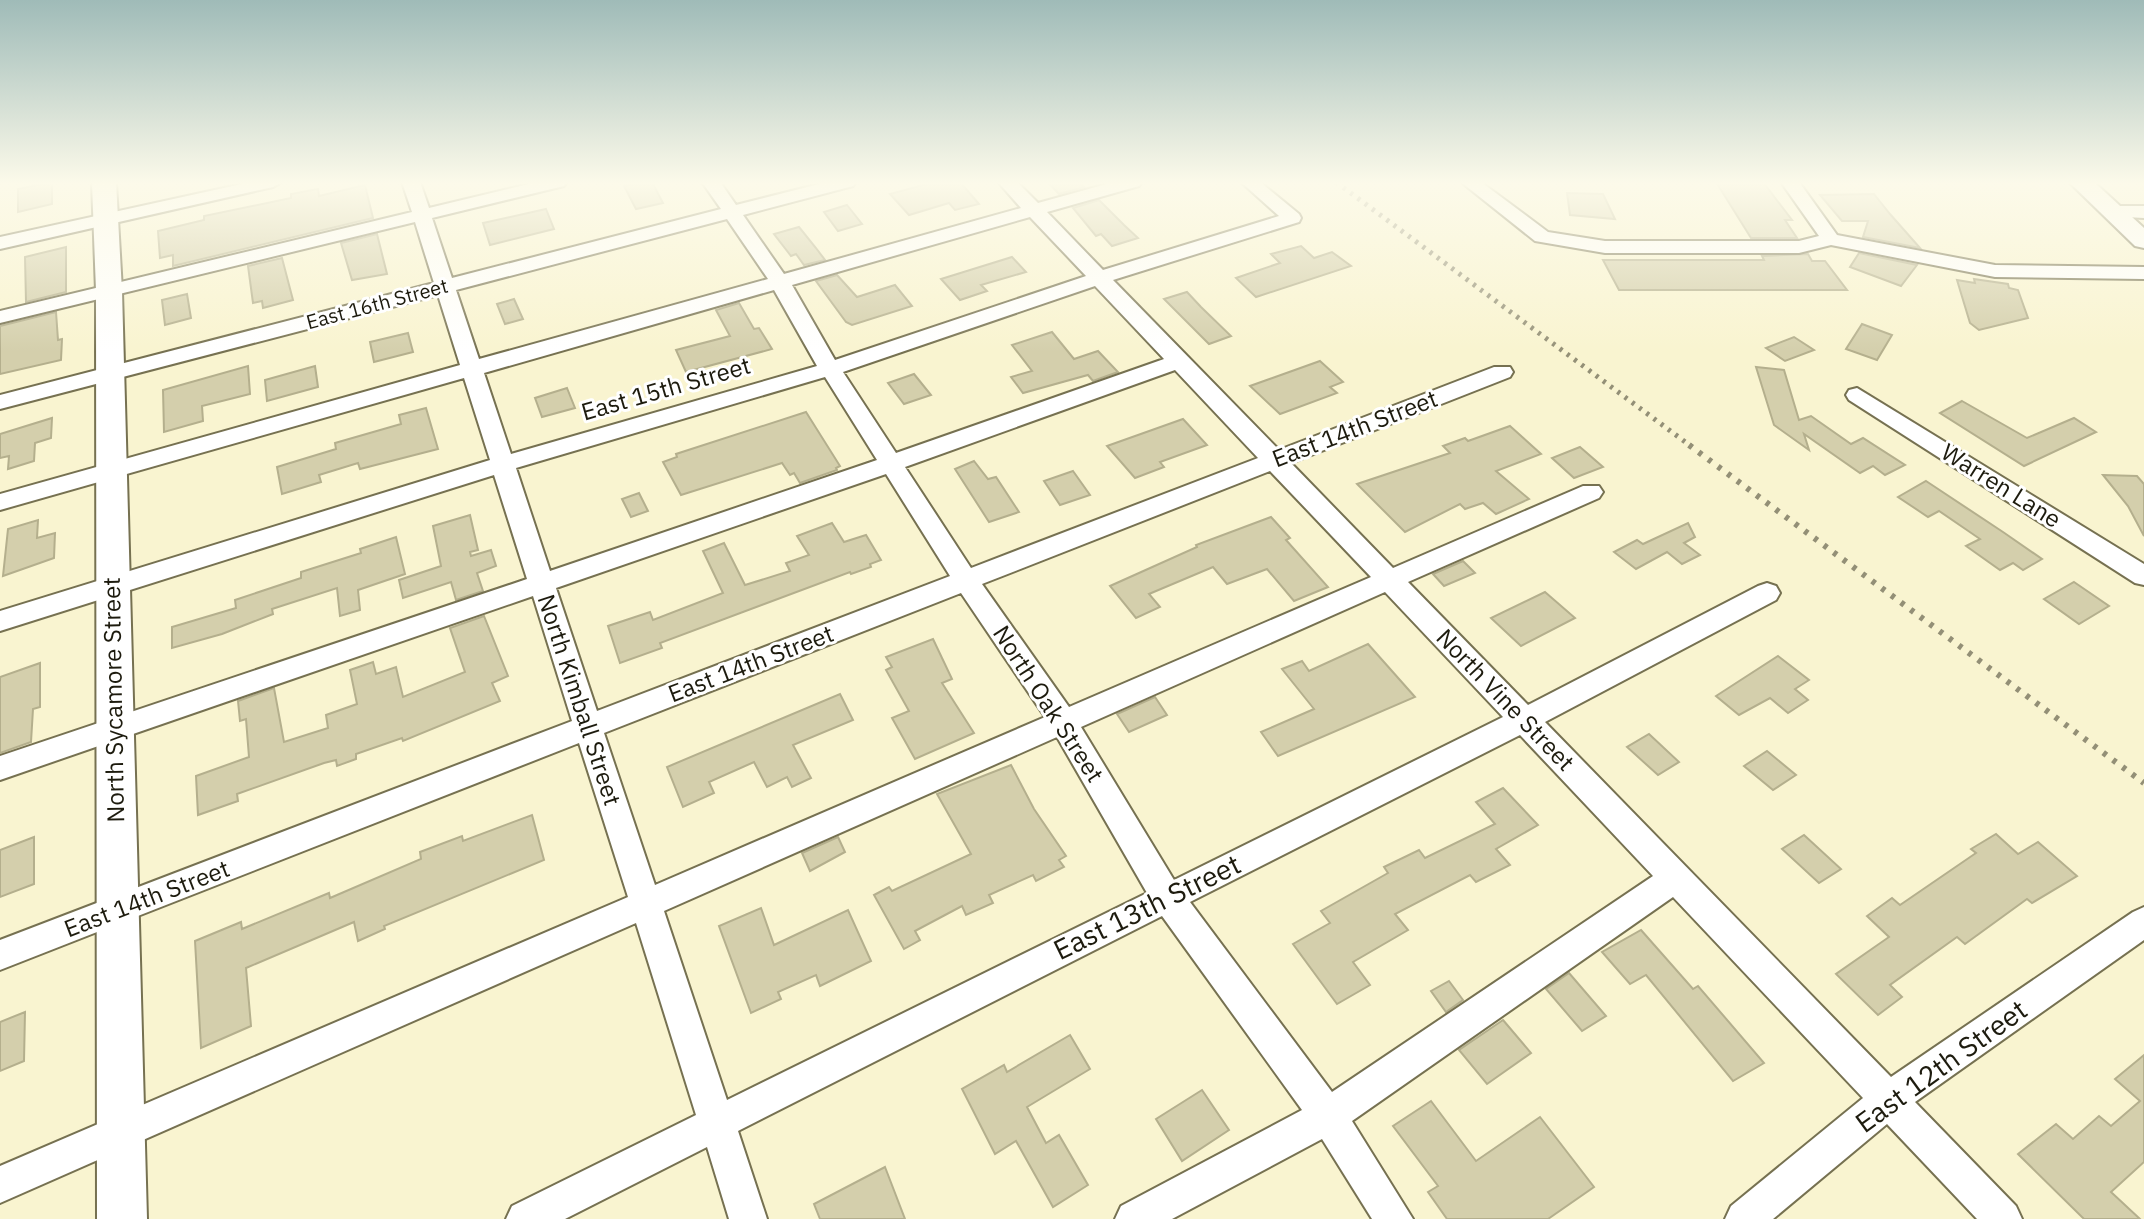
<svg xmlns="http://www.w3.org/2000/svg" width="2144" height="1219" viewBox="0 0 2144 1219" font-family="'IBM Plex Sans',sans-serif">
<rect width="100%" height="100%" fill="#f9f4d0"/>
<!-- building -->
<g fill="#d4cfac" stroke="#b4af8d" stroke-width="2">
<polygon points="52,182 52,204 18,212 18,189"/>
<polygon points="644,182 652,182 663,203 636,209 624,186"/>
<polygon points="934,182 960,182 979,204 955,210 949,203 909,215 890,194"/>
<polygon points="1048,182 1079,182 1084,187 1059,194"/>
<polygon points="1716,182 1763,182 1792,220 1785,220 1797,238 1751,238"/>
<polygon points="365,185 373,218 173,266 173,255 160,258 158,231 204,220 204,216 291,198 291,194 318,189 319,196"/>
<polygon points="1567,193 1603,194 1615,219 1570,215"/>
<polygon points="1874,194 1890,214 1920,248 1863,237 1868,221 1842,221 1820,195"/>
<polygon points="1099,200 1124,225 1138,238 1112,246 1101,234 1096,236 1073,208"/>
<polygon points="847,205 862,224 838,231 824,212"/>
<polygon points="546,209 554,229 490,245 483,223"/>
<polygon points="799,227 816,248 825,260 804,265 796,254 791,256 774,234"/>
<polygon points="377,234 387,274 352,280 341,243"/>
<polygon points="1301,246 1314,258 1332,252 1351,266 1256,297 1236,278 1280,263 1271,254"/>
<polygon points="66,247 66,292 26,302 25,257"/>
<polygon points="1859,253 1917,265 1901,286 1850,267"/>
<polygon points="1808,254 1812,261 1825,261 1847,290 1619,290 1603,260 1764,260 1762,256"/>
<polygon points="1012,257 1026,272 981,285 987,291 960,300 941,279"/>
<polygon points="282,258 293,300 263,308 262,301 253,303 248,266"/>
<polygon points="837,275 857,297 895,285 912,306 852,325 846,322 816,281"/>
<polygon points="1974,279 2008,284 2009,288 2018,290 2028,318 1979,330 1970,323 1957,280 1975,283"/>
<polygon points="1187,292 1201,307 1231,336 1209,344 1164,299"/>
<polygon points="187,294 191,318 165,325 162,300"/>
<polygon points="514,299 523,319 505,324 497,304"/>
<polygon points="739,303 754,329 759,328 772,349 686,372 676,350 730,336 716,310"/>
<polygon points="56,312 58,340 62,339 61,360 0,374 0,326"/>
<polygon points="1862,324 1892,335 1877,360 1846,349"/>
<polygon points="1052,332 1074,359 1098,351 1118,372 1093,381 1088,375 1023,393 1011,377 1032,371 1012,345"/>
<polygon points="408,333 413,352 374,362 370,342"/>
<polygon points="1794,337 1814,350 1785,361 1766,348"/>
<polygon points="1320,361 1343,382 1330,387 1337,393 1280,414 1250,386"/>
<polygon points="248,366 250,394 202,406 203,421 164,432 163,390"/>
<polygon points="315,366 318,387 267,401 265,380"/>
<polygon points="1756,367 1784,370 1799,420 1811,416 1851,444 1863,438 1905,465 1885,475 1873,466 1860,473 1804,434 1809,450 1774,425"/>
<polygon points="914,374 931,395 904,404 888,383"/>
<polygon points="567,388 575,408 542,417 535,398"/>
<polygon points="1962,401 2027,438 2074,418 2096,432 2024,466 1940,413"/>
<polygon points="426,408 438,449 360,469 358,463 319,475 321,482 282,494 277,467 336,449 335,443 401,424 399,415"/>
<polygon points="806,412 840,466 836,468 837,470 800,483 794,473 790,475 782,463 681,495 663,462 677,457 676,454"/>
<polygon points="52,418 51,438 35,443 34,461 8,469 9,456 0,458 0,434"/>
<polygon points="1183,419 1207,445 1160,462 1164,467 1135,478 1107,446"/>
<polygon points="1510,426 1541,454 1496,471 1529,499 1496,514 1483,503 1465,509 1460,504 1405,532 1357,484 1450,453 1443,446 1465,438 1468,441"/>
<polygon points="1580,447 1603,467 1574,478 1552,458"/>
<polygon points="974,461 988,479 996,477 1019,512 989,522 955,469"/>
<polygon points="1073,471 1090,495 1060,505 1044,481"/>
<polygon points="2103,475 2137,476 2144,484 2144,536 2128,506"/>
<polygon points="1926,481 2003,532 2042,559 2023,570 2013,563 2000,570 1966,546 1980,539 1939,511 1928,517 1898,497"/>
<polygon points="639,493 648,511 631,517 622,499"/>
<polygon points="470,515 478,550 470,552 471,556 491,550 496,566 477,573 483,591 456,600 451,582 403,598 399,580 441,566 433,526"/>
<polygon points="1271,517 1290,538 1286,540 1328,587 1294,601 1267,569 1227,584 1213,567 1149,594 1160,607 1136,618 1110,586 1197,547 1196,545"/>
<polygon points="38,520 37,538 55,533 54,558 3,576 8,529"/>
<polygon points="832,523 844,542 866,535 881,560 870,564 871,567 851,574 850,572 660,643 662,648 620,663 608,626 650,612 653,620 723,593 703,551 724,543 745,585 790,571 786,563 809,555 797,536"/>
<polygon points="1688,523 1695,537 1684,543 1700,555 1682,564 1667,552 1636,569 1614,552 1637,540 1643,544"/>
<polygon points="396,537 405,574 358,590 360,610 340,616 337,588 272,609 273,614 222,634 172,648 172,627 236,608 235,600 301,578 301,572 361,553 360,549"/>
<polygon points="1463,561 1475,573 1444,586 1433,574"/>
<polygon points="2074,582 2109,606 2079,624 2044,599"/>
<polygon points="1545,592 1575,618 1521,646 1491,618"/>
<polygon points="484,616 508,676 492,683 500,701 403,741 402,738 356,754 356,759 337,766 336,760 324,763 237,794 238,801 198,815 196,776 249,757 246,719 240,721 238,701 274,688 284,742 328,728 326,715 357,704 350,670 373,662 376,674 396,667 403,697 465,672 450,628"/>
<polygon points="933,639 952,679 942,683 974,733 915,759 892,718 909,711 886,670 892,667 886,657"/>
<polygon points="1368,644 1415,697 1278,756 1261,732 1314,709 1282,669 1302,661 1309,671"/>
<polygon points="1778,656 1809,680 1795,689 1808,700 1788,713 1770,698 1739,715 1716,696"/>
<polygon points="40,663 40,707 33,709 31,742 0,753 0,677"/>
<polygon points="840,694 853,720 793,745 811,778 792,787 787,777 767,787 754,762 709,782 714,793 683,807 667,767"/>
<polygon points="1155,697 1167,715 1129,732 1117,714"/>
<polygon points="1649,734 1679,762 1658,775 1627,747"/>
<polygon points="1767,751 1796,775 1773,790 1744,766"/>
<polygon points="1011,765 1034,809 1066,856 1059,860 1064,867 1036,881 1033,875 989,895 993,903 966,915 962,906 915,931 920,940 904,949 874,895 889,887 892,891 971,854 937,794"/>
<polygon points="1503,788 1538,825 1496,849 1510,865 1476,882 1470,875 1395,914 1408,930 1353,962 1370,985 1337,1004 1293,944 1330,923 1321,911 1388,873 1384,867 1419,850 1425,858 1495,824 1476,802"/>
<polygon points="532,815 544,860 384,926 385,929 358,941 354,922 246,968 251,1026 201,1048 195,941 241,922 242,929 329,893 330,898 421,859 420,852 462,836 463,841"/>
<polygon points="1996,834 2018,854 2038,842 2077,876 2032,903 2027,899 1965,944 1957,937 1890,985 1902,997 1878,1015 1836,974 1889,937 1867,916 1892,898 1900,905 1976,853 1971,849"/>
<polygon points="1804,835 1841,869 1819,883 1782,849"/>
<polygon points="34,837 34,884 0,897 0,850"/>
<polygon points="838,837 845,852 810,871 802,853"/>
<polygon points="761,908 774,945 848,910 871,961 820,986 816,975 778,992 781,999 751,1013 719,926"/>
<polygon points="1641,930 1693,989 1698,986 1764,1063 1733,1081 1646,975 1630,984 1602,952"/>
<polygon points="1569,973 1606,1016 1582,1031 1546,989"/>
<polygon points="1449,981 1463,1000 1446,1012 1431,991"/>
<polygon points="25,1012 24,1061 0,1071 0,1022"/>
<polygon points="1503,1020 1531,1053 1487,1084 1459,1050"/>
<polygon points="1070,1035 1090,1069 1027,1107 1046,1143 1059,1135 1088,1185 1053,1207 1016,1141 995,1154 962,1089 1004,1065 1007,1072"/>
<polygon points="2144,1055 2144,1162 2111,1192 2140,1219 2084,1219 2018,1154 2056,1124 2073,1139 2099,1116 2111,1126 2140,1101 2115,1079"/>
<polygon points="1202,1090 1229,1130 1182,1161 1156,1119"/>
<polygon points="1431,1101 1476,1161 1540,1117 1594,1187 1548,1219 1447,1219 1428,1192 1438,1186 1393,1126"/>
<polygon points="885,1167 905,1219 820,1219 814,1204"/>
</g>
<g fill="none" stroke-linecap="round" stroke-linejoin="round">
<!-- minor casing -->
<g stroke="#767151" stroke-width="4">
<g id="minor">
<polygon points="251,182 282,182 273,187 0,249 0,237"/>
<path d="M 402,182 L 420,182 L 429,208 L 537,182 L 567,182 L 564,186 L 432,218 L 452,278 L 721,209 L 702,182 L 720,182 L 736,205 L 827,182 L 856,182 L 853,186 L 743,215 L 784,274 L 1021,208 L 998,182 L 1017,182 L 1038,203 L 1114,182 L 1142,182 L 1139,186 L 1047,212 L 1103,270 L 1279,216 L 1241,182 L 1260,182 L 1299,214 L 1301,218 L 1299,222 L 1113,280 L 1279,450 L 1494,367 L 1510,367 L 1513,372 L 1510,377 L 1291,463 L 1393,568 L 1583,486 L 1599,486 L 1603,492 L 1599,498 L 1408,582 L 1528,705 L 1758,586 L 1767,583 L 1776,586 L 1780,593 L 1776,600 L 1545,722 L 1891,1077 L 2133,912 L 2144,907 L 2144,940 L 1915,1102 L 2016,1206 L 2022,1219 L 1977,1219 L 1887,1124 L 1773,1219 L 1725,1219 L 1731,1206 L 1863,1098 L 1673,897 L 1352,1121 L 1413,1219 L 1372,1219 L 1322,1139 L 1172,1219 L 1115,1219 L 1121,1206 L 1302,1110 L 1162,916 L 738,1131 L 767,1219 L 729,1219 L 707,1147 L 565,1219 L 506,1219 L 512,1206 L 696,1115 L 636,923 L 0,1203 L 0,1166 L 628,897 L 579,743 L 0,970 L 0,940 L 572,721 L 533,596 L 0,780 L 0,756 L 527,579 L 494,475 L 0,631 L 0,611 L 490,460 L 464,378 L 0,510 L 0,494 L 460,365 L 438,295 L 0,409 L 0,395 L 434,283 L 415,222 L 0,323 L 0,311 L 412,212 ZM 1030,217 L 1086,276 L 835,360 L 792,285 ZM 727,219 L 768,279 L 479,359 L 456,290 ZM 1095,286 L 1164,359 L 896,453 L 843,372 ZM 774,290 L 817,366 L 511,454 L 484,373 ZM 1175,370 L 1258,458 L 971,568 L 905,467 ZM 825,377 L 877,460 L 550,571 L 516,468 ZM 1270,471 L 1371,577 L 1069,707 L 982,584 ZM 886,474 L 950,576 L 597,711 L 556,588 ZM 1385,592 L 1503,717 L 1174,880 L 1081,727 ZM 961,593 L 1045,717 L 655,885 L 604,733 ZM 1520,735 L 1653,876 L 1332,1092 L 1190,902 ZM 1057,737 L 1147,893 L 727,1100 L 664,911 Z"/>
<polygon points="1461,182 1481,182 1548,232 1605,241 1799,241 1819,236 1781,182 1799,182 1837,235 1995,265 2144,267 2144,279 1995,277 1831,245 1799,253 1605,253 1535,241"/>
<polygon points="2114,206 2144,206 2144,218 2107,216 2105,212"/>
<polygon points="1857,388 2144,564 2144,585 2135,583 1849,400 1846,395 1849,390"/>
</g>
</g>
<!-- major casing -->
<g stroke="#767151" stroke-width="4">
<g id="major">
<polygon points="92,182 116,182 122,291 147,1219 97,1219 96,291"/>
<polygon points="2069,182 2094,182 2144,228 2144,248 2135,246"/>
</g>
</g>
<!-- minor -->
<use href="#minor" fill="#fff" fill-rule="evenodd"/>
<!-- major -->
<use href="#major" fill="#fff" fill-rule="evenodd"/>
<!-- rail-far1 -->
<polyline stroke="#938f76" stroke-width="5" stroke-dasharray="3 6" stroke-linecap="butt" points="1336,182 1692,447"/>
<!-- rail -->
<polyline stroke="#938f76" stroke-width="6" stroke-dasharray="4 8" stroke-linecap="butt" points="1689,445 2144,783"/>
</g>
<!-- sky -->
<linearGradient id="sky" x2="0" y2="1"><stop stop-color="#9fbbb8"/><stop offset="0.52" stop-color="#fcfaea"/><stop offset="1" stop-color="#fcfaea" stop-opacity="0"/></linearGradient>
<rect width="2144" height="352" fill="url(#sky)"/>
<g text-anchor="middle" stroke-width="6" stroke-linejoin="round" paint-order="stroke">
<!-- far-street labels -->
<g font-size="20" fill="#1d1b0e" stroke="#fff">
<text transform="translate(377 304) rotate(-15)" y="7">East 16th Street</text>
</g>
<!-- street labels -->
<g font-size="24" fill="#1d1b0e" stroke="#fff">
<text transform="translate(666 389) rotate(-16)" y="8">East 15th Street</text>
<text transform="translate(1355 429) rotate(-21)" y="8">East 14th Street</text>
<text transform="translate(2001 486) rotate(32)" y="8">Warren Lane</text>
<text transform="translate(751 664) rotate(-21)" y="8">East 14th Street</text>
<text transform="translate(114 700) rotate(-91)" y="8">North Sycamore Street</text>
<text transform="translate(579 700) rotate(72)" y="8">North Kimball Street</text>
<text transform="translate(1505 700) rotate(46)" y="8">North Vine Street</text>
<text transform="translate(1048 704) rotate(57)" y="8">North Oak Street</text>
<text transform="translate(147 899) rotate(-21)" y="8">East 14th Street</text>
</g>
<!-- near-street labels -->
<g font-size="28" fill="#1d1b0e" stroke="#fff">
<text transform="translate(1147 907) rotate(-26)" y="10">East 13th Street</text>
<text transform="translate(1941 1066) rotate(-36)" y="10">East 12th Street</text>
</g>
</g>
</svg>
